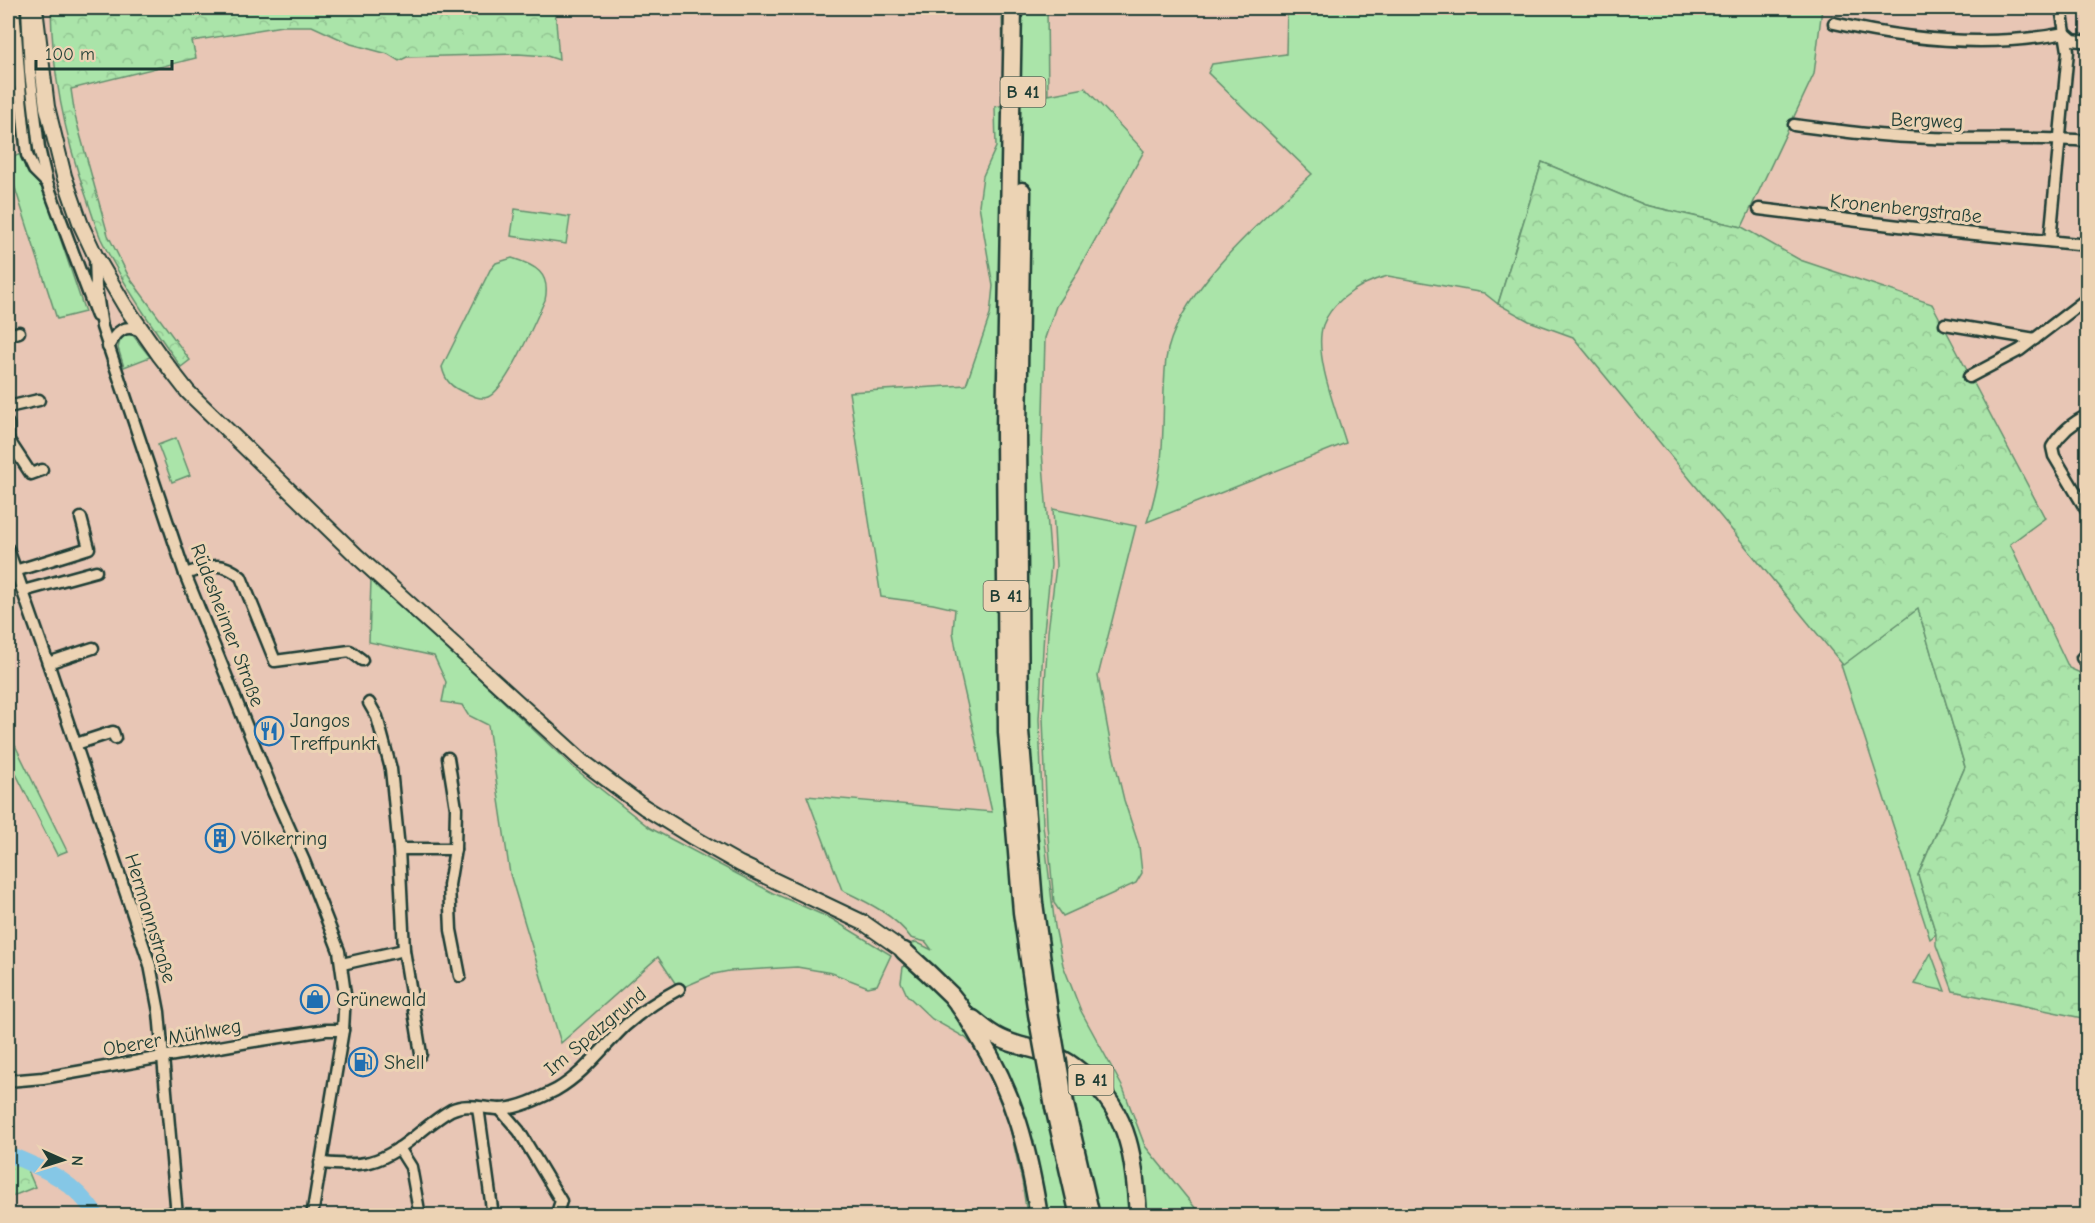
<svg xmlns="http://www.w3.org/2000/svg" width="2095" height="1223" viewBox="0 0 2095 1223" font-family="'Comic Neue',sans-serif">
<defs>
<pattern id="forest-crowns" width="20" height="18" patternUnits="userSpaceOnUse" patternTransform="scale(1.5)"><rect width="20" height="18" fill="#aae4a9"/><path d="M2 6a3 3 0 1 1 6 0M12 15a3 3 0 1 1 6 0" fill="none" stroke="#92c492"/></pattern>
</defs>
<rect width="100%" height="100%" fill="#e8c6b5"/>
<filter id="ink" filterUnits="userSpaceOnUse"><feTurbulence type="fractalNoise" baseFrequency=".0167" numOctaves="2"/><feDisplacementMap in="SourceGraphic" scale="12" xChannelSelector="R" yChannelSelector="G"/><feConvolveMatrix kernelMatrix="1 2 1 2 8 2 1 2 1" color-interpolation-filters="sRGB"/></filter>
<g filter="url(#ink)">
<!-- grass -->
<g fill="#aae4a9" stroke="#64906e" stroke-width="1.5">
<path d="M 1002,8 L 1047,8 L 1048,95 L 1085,88 L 1144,151 L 1074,278 L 1056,306 L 1045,338 L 1042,451 L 1051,565 L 1044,631 L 1039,719 L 1043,825 L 1055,927 L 1063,965 L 1081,1011 L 1123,1088 L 1145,1146 L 1201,1215 L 1142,1215 L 1141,1204 L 1102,1085 L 984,1025 L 911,949 L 913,943 L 916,942 L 932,950 L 926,942 L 911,938 C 895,915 867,902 842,890 L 807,796 L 992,812 L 960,672 L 953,632 L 955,609 L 933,604 L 881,597 L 849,392 L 966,385 L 990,315 L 993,286 L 979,205 L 983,176 L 996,147 L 995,107 L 1004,105 Z"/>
<path d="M 1287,8 L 1822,8 L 1814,74 L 1742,227 L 1645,205 L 1542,162 L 1498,304 L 1484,293 L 1388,276 C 1370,280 1356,287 1342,299 C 1334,306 1327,314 1323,325 C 1313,354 1337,413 1346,443 L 1147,522 C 1153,505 1157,486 1160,469 C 1165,432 1162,395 1166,359 C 1175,294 1265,217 1312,174 L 1208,73 L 1212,64 L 1286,54 Z"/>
<polygon points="8,55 11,60 25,168 44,190 85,312 57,319 8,166 8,159 21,154 16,125 8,127"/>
<polygon points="515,209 570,217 566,244 511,236"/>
<path d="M 512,258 C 535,265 551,273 545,300 C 535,321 507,389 488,397 C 481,400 473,396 466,393 C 452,388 445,381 442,367 L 490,270 L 496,263 Z"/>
<polygon points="126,333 132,334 150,357 124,367 118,348 121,336"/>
<polygon points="176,438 190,475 172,482 158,445"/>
<polygon points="1053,509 1136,526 1098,676 1110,741 1124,800 1139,846 1142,873 1136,883 1063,916 1054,903 1047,825 1043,718 1048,632 1056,566"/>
<polygon points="371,580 381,591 384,589 574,768 650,828 773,893 832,919 891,955 877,985 868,987 832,973 797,967 729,971 714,974 679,989 658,957 561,1043 510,874 488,725 468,715 462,705 442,702 446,682 434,656 369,642"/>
<polygon points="1918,608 1965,767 1918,875 1936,934 1930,939 1841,665"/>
<polygon points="8,731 67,851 57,855 8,758"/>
<polygon points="1931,953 1945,991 1914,984"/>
<polygon points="908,965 948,1005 986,1058 1011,1119 1032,1215 1027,1215 1022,1181 1009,1124 981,1055 966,1038 932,1019 907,995 901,982 903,967"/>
<polygon points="986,1042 1039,1053 1075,1215 1044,1215"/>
<polygon points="1069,1067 1118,1120 1135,1215 1099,1215 1084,1151"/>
</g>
<!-- forest -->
<g fill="url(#forest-crowns)" stroke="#64906e" stroke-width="1.5">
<path d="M 51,8 L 392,8 L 457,15 L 522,8 L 555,8 L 559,60 L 547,56 L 518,54 L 407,57 L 399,61 L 388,54 L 351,44 L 312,26 L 282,26 L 192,41 L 196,58 L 71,89 L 75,116 L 108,235 L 129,277 L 190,360 L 181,367 C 152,326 123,284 101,239 C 95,225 91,210 86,196 C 64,134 52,72 51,8 Z"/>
<polygon points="1542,162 1645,205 1742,227 1800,260 1932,304 2045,518 2010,544 2069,668 2087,676 2087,1019 1953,991 1936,945 1936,934 1918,875 1965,767 1918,609 1843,665 1573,337 1529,321 1498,304"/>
<polygon points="8,1149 20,1152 35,1187 8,1198"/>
</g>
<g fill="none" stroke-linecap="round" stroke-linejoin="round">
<!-- river -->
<path stroke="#85c7e6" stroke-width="16" d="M 8,1154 C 46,1170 72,1179 97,1216"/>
<!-- minor casing -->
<g stroke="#1f3d34" stroke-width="15">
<g id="minor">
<polyline points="14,8 21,98 27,155 34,170 47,183"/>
<polyline points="27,8 30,72 39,148 47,183 97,316"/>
<path d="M 1834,23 C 1908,40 1990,48 2065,33"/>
<polyline points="2065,33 2073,40 2088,42"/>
<path d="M 1794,125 C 1839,131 1885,137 1931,138 C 1983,140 2035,137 2088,141"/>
<polyline points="1759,209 1924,229 2088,245"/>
<polyline points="2050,241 2068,51 2061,8"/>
<polyline points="95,255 96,287 102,327 185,574 274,794 304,861 339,951 345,994 343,1030 312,1216"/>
<polyline points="1945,324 2035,339"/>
<polyline points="8,335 19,332"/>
<path d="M 108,347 C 116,332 125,322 142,332"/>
<polyline points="1969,377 2020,350 2088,298"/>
<polyline points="8,407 39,400"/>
<path d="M 2088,415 C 2073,422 2060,434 2052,447 L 2054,456 L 2088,513"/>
<polyline points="8,424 8,440"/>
<polyline points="8,439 31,474 42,470"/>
<polyline points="8,549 48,663 150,965 159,1012 177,1216"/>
<polyline points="15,571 89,548 81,518"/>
<path d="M 185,574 C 209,567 220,559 241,577 L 275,661 L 350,651 L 362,660"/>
<polyline points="23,591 96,571"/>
<polyline points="2082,658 2088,653"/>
<polyline points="48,663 93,648"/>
<polyline points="369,703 377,717 391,769 399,849 404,950 421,1054"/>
<polyline points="76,744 113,732 115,738"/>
<polyline points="448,758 456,808 455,849 449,885 451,930 460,976"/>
<polyline points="399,849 455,849"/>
<polyline points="342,964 404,950"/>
<polyline points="8,1081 43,1078 248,1042 326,1030 343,1030"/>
<polyline points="478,1107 493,1216"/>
<polyline points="500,1109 519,1131 561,1201 556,1216"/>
<polyline points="399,1148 411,1167 420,1216"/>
<path d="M 320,1163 C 337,1164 354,1166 370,1162 C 401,1154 424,1125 451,1110 C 467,1102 483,1109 500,1109 C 518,1109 540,1098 556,1090 C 584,1074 603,1047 626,1025 C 642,1011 660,999 679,989"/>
<polyline points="156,1216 177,1212"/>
</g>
</g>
<!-- major casing -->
<g stroke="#1f3d34" stroke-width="18">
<polyline id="major" points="35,8 47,107 64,176 81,225 95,255 125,306 160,356 188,392 358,557 582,761 644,807 694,838 740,864 864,923 904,951"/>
</g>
<!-- highway casing -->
<g stroke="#1f3d34" stroke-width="21">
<g id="highway">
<polyline points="1013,8 1005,430 1007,732 1022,912 1037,1014"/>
<polyline points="1022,191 1018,430 1020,731 1034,903 1049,1011"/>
<path d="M 904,951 C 920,965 936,980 951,995 C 962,1008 971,1023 979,1037 C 1015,1096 1028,1149 1039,1216"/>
<path d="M 973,1019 C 979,1024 985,1029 991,1033 C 1010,1046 1035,1048 1056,1056 C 1068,1061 1077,1069 1087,1077 C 1130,1113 1135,1163 1138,1216"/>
<polyline points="1065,1104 1091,1216"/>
<polyline points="1054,1107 1079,1216"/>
</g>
</g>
<!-- minor -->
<use href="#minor" stroke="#ecd3b4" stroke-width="10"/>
<!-- major -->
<use href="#major" stroke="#ecd3b4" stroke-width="14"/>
<!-- highway -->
<use href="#highway" stroke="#ecd3b4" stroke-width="16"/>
<!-- highway-bridge casing -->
<g stroke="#1f3d34" stroke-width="21" stroke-linecap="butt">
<g id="highway-bridge">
<polyline points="1049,1011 1065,1104"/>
<polyline points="1037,1014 1054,1107"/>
</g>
</g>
<!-- highway-bridge -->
<use href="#highway-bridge" stroke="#ecd3b4" stroke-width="16"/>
</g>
</g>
<!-- icons -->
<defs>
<g id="restaurant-ring" transform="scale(1.5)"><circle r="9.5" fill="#ecd3b4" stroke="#1f6fb2" stroke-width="1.5"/><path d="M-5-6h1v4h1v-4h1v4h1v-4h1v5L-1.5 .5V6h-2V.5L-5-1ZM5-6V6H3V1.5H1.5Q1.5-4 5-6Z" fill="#1f6fb2"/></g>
<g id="building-ring" transform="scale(1.5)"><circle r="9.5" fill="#ecd3b4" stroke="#1f6fb2" stroke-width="1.5"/><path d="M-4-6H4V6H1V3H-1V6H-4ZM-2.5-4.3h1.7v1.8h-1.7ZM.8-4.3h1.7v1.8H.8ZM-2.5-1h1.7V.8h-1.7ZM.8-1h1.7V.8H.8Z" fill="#1f6fb2"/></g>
<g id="shop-ring" transform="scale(1.5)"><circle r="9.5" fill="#ecd3b4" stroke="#1f6fb2" stroke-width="1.5"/><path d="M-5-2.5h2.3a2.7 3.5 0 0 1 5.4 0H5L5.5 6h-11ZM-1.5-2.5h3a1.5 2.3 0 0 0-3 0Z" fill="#1f6fb2"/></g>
<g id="fuel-ring" transform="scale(1.5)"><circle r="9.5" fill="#ecd3b4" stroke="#1f6fb2" stroke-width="1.5"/><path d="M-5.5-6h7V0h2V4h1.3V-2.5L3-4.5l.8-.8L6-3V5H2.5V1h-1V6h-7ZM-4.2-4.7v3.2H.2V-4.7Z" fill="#1f6fb2"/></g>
</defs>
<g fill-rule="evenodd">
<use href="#restaurant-ring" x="269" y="731"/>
<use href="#building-ring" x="220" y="838"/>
<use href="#shop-ring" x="315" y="999"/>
<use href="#fuel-ring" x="363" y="1062"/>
</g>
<g text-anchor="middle" stroke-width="6" stroke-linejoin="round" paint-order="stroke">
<!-- shield labels -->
<g fill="#ecd3b4" stroke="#5c6a5a" stroke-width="1.5">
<rect x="1000.5" y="77" width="45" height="30" rx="4.5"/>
<rect x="983.5" y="581" width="45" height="30" rx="4.5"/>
<rect x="1068.5" y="1065" width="45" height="30" rx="4.5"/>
</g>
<g font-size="18" font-weight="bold" fill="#1f3d34">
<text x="1023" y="98">B 41</text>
<text x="1006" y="602">B 41</text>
<text x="1091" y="1086">B 41</text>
</g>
<!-- street labels -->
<g font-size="20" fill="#1f3d34" stroke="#ecd3b4">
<text transform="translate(1927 120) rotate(2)" y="7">Bergweg</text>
<text transform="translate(1906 208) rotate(6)" y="7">Kronenbergstraße</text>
<text transform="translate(228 625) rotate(69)" y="7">Rüdesheimer Straße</text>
<text transform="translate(151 918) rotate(73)" y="7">Hermannstraße</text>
<text transform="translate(595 1031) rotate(-40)" y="7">Im Spelzgrund</text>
<text transform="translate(172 1037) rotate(-10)" y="7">Oberer Mühlweg</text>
</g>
<!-- poi labels -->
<g font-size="20" fill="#1f3d34" stroke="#ecd3b4" text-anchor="start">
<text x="290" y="727">Jangos<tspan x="290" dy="23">Treffpunkt</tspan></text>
<text x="241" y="845">Völkerring</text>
<text x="336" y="1006">Grünewald</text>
<text x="384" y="1069">Shell</text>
</g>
</g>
<!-- margin -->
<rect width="2095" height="1223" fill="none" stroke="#ecd3b4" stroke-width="30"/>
<rect x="15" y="15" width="2065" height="1193" fill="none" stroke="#1f3d34" stroke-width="2" filter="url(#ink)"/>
<!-- north arrow -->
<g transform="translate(63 1160) rotate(93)" stroke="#ecd3b4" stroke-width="4.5" paint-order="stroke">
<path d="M0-4.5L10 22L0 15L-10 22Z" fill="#1f3d34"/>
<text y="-9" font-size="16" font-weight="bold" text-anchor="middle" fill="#1f3d34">N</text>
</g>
<!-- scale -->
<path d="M36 60v9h136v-9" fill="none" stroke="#1f3d34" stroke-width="3"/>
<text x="45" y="60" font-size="18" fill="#1f3d34" stroke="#ecd3b4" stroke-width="4.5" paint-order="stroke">100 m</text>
</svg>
